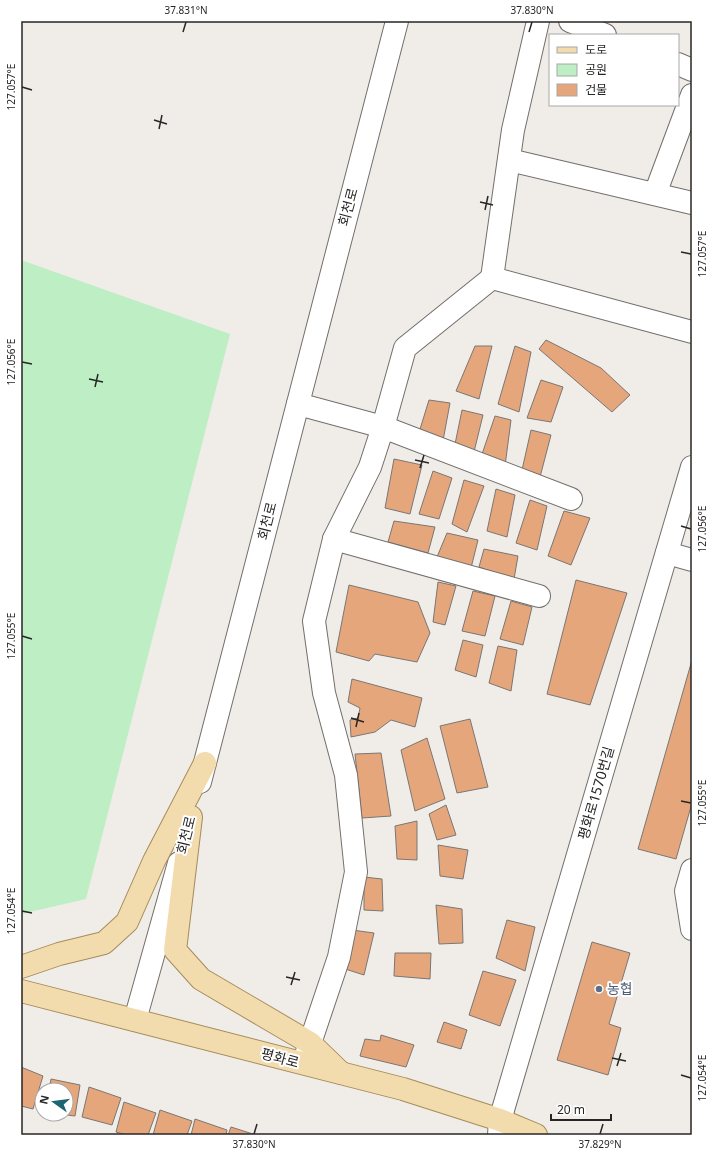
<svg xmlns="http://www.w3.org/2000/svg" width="713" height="1156" viewBox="0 0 713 1156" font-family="'Noto Sans','Noto Sans KR',sans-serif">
<rect width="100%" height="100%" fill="#f0ede9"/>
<!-- green -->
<polygon fill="#bdeec4" points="21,260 230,334 86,899 21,914"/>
<!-- building -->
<g fill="#e6a67c" stroke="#7a7673">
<polygon points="546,340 601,368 630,395 612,412 539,349"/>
<polygon points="475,346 492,346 479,399 456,391"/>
<polygon points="515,346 531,352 519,412 498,404"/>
<polygon points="541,380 563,387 551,422 527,418"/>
<polygon points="429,400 450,403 442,446 417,439"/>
<polygon points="462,410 483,415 473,456 454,449"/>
<polygon points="495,416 511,420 505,466 480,460"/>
<polygon points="531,430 551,435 540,477 522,470"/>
<polygon points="394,459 422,465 410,514 385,508"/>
<polygon points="433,471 452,478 439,519 419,514"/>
<polygon points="464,480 484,486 467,532 452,524"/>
<polygon points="496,489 515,495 507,537 487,531"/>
<polygon points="530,500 547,506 537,550 516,543"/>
<polygon points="564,511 590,518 571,565 548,556"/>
<polygon points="394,521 435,527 428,553 388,542"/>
<polygon points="447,533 478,540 471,568 437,557"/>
<polygon points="484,549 518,556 514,579 479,567"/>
<polygon points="576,580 627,593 590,705 547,694"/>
<polygon points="438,582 456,586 445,625 433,622"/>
<polygon points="349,585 418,602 430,633 417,662 375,654 369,661 336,652"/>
<polygon points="473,591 495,596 485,636 462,631"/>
<polygon points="511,601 532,607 523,645 500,639"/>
<polygon points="463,640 483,645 476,677 455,670"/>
<polygon points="498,646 517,650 511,691 489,683"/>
<polygon points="692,660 692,803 676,859 638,849"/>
<polygon points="352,679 422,698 415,727 391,720 375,732 351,737 350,720 358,718 360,708 348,702"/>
<polygon points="470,719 488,787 457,793 440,726"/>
<polygon points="427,738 445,799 415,811 401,750"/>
<polygon points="381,753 391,816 362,818 355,754"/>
<polygon points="446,805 456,835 437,840 429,814"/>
<polygon points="417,821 417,860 397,859 395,826"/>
<polygon points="438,845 468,850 463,879 440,876"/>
<polygon points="364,877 382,879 383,911 364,910"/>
<polygon points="436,905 462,909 463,943 439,944"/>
<polygon points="507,920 535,927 525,971 496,958"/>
<polygon points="352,930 374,933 364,975 342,968"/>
<polygon points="592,942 630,953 609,1024 621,1028 608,1075 557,1060"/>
<polygon points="395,953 431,953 430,979 394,976"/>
<polygon points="483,971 516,980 500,1026 469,1015"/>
<polygon points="444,1022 467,1030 461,1049 437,1042"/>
<polygon points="381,1035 414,1045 406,1067 360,1056 365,1039 380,1041"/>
<polygon points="21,1067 43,1076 33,1109 21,1106"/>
<polygon points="51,1079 80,1085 75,1116 59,1114 66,1114 66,1090 49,1090"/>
<polygon points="89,1087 121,1098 112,1125 82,1117"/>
<polygon points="124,1102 156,1113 148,1135 127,1135 116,1132"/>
<polygon points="160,1110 192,1121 187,1135 153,1135"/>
<polygon points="195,1119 227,1130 226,1135 191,1135"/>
<polygon points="231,1127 256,1135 228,1135"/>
</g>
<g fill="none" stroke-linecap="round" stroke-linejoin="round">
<!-- minor casing -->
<g stroke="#726f6c" stroke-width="24">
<g id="minor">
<polyline points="538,21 513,130 492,278 692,332"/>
<polyline points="570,21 605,35"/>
<polyline points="678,64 692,70"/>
<polyline points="509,160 692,203"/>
<polyline points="655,194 692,95"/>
<polyline points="298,404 383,427 571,499"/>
<polyline points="334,539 539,596"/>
<polyline points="667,553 692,560"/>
<polyline points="200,782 397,21"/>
<polyline points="692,870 686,891 692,929"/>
<polyline points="135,1020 179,863"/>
<polyline points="304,1061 339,957 356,872 346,775 324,693 314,621 334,539 370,467 383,427 405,348 492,278"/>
<polyline points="499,1135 500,1120 692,467"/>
</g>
</g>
<!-- major casing -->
<g stroke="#a68c5a" stroke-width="24">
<g id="major">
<polyline points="191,817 175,950 201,979 310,1043 341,1073"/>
<polyline points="21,967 59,954 104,943 127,922 154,861 205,763"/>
<polyline points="21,991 403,1089 500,1120 536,1135"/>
</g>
</g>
<!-- minor -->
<use href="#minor" stroke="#fff" stroke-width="22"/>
<!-- major -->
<use href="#major" stroke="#f2dbad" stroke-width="22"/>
</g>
<!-- ticks -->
<path fill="none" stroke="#282625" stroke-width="1.5" d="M 183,32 L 186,22M 529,32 L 532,22M 22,87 L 32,90M 154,120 L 167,124M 159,129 L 162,115M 480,202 L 493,205M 485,210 L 488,196M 681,252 L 691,254M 22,362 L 32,364M 89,379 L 103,382M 95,387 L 98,374M 415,460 L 429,463M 420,468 L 424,455M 681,526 L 691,529M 22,636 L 32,639M 351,718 L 364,722M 356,727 L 359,713M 681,801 L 691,803M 22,911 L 32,913M 286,977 L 300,980M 291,985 L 295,972M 612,1058 L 626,1061M 617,1066 L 621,1053M 681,1075 L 691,1078M 254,1134 L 257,1124M 600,1134 L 603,1124"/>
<!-- markers -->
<circle fill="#5c6f8a" stroke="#fff" stroke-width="1.5" cx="599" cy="989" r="4"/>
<g text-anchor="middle" stroke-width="4" stroke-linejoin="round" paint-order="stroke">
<!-- street labels -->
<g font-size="14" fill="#282625" stroke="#fff">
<text transform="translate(348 207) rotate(-75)" y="5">회천로</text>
<text transform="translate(267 521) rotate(-76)" y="5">회천로</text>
<text transform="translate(596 793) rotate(-74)" y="5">평화로1570번길</text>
<text transform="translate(186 835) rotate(-76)" y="5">회천로</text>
<text transform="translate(280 1058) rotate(15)" y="5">평화로</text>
</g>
<!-- service labels -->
<g font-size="14" fill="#4e5e75" stroke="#fff" text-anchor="start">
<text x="607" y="994">농협</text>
</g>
</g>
<!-- border -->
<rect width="713" height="1156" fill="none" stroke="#ffffff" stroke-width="44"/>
<!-- legend -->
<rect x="549" y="34" width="130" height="72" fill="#ffffff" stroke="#a9a8a8"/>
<rect x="557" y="47" width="20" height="6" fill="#f2dbad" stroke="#a9a8a8"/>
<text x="585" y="54" font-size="12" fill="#282625">도로</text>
<rect x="557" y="64" width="20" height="12" fill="#bdeec4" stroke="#a9a8a8"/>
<text x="585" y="74" font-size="12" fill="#282625">공원</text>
<rect x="557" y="84" width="20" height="12" fill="#e6a67c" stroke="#a9a8a8"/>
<text x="585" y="94" font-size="12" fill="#282625">건물</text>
<!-- north arrow -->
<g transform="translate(54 1102) rotate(284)"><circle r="19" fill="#ffffff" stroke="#a9a8a8"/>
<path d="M0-3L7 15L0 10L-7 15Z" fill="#1b6670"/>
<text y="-6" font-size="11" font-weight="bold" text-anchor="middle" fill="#282625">N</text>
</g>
<!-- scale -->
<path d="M551 1114v6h60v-6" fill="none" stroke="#282625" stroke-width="2"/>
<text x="557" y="1114" font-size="12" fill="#282625" stroke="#ffffff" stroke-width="3" paint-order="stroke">20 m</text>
<rect x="22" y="22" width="669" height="1112" fill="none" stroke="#282625" stroke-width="1.5"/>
<g font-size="10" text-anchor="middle" fill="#282625">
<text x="186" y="14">37.831°N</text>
<text x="532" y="14">37.830°N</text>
<text transform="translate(11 87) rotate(-90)" y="4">127.057°E</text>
<text transform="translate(702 254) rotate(-90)" y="4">127.057°E</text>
<text transform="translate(11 362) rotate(-90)" y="4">127.056°E</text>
<text transform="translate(702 529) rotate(-90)" y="4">127.056°E</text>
<text transform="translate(11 636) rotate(-90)" y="4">127.055°E</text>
<text transform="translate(702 803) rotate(-90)" y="4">127.055°E</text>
<text transform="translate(11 911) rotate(-90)" y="4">127.054°E</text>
<text transform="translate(702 1078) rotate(-90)" y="4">127.054°E</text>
<text x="254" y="1148">37.830°N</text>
<text x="600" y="1148">37.829°N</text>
</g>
</svg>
